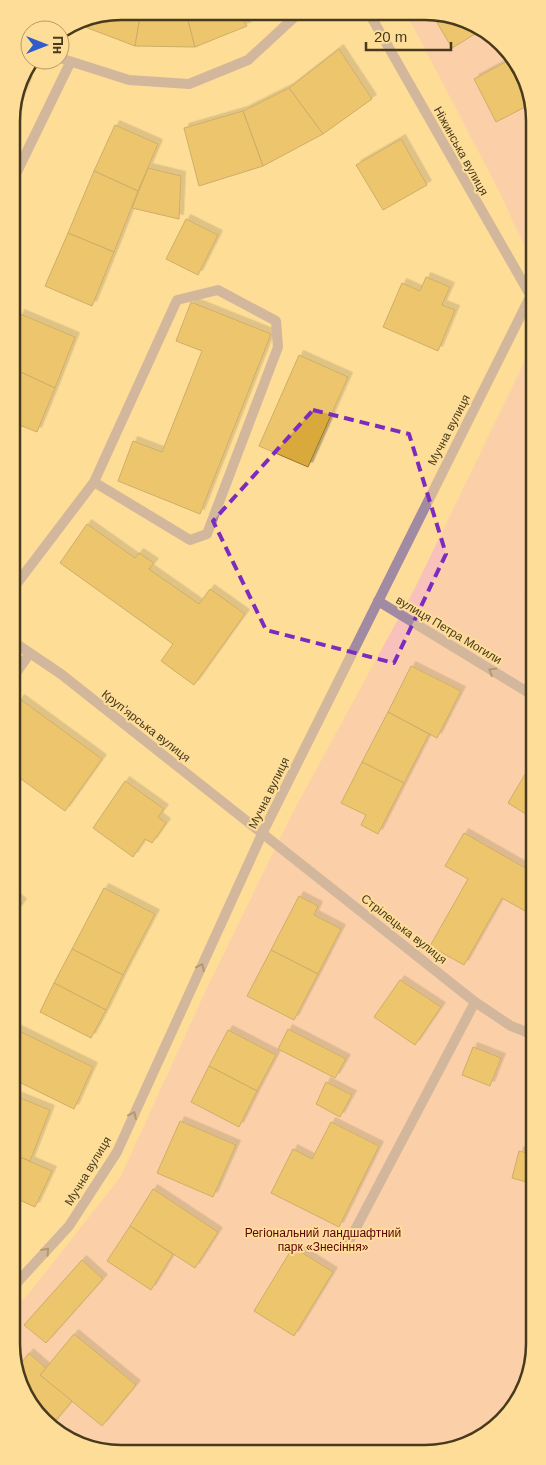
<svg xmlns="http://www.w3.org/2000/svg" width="546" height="1465" viewBox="0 0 546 1465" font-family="Arial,sans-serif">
<defs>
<filter id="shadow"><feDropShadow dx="4.5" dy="-4.5" stdDeviation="0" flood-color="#0004"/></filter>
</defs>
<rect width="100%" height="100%" fill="#fedd98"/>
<!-- green -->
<g fill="#f8c1bc">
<polygon points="406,13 447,13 502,43 533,99 533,293 531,260 499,191"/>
<polygon points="533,344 535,1351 508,1416 447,1452 100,1452 44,1422 13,1366 13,1310 30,1292 121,1176 204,994 292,814 415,588"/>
</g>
<!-- building -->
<g fill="#d9a93a" stroke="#937430" filter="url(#shadow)">
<polygon points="121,11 141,11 135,46 85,27 88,18"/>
<polygon points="141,11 186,12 195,47 135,46"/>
<polygon points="186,12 238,12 247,26 195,47"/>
<polygon points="447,13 480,31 452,48 432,14"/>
<polygon points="88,18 85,27 75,23 79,20"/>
<polygon points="339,49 372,99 323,134 289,88"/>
<polygon points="511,59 533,103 496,122 474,79"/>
<polygon points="21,77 28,80 12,119 12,114"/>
<polygon points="289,88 323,134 263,166 243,111"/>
<polygon points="243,111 263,166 199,186 184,128"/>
<polygon points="115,125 158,144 138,191 94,171"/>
<polygon points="401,139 427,185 383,210 356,165"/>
<polygon points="148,168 181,176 179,219 132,208"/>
<polygon points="94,171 138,191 114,252 68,233"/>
<polygon points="186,219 218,235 198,275 166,259"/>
<polygon points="68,233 114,252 92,306 45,286"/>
<polygon points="426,277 450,287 442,305 455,310 438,351 383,327 402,283 420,291"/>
<polygon points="191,302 271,334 200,514 118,481 133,441 162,452 202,351 176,341"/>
<polygon points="20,314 75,337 55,388 12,368 12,333"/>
<polygon points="299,355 348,377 308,467 259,446"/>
<polygon points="12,368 55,388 37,432 12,422"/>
<polygon points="87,524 135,558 139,553 154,563 149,569 199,604 210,589 245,614 194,685 161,661 173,644 60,563"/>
<polygon points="533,578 533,598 525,594"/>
<polygon points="411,666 461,691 437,738 388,712"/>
<polygon points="20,699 102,759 65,811 13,773 12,710"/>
<polygon points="388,712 429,734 404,783 362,762"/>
<polygon points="362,762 404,783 378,834 361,825 366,815 341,803"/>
<polygon points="530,766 534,768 534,819 508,803"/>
<polygon points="125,781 164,809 158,817 166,823 152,843 145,839 133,857 93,828"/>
<polygon points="464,833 534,873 534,916 502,898 464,965 430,946 468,879 445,866"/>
<polygon points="104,888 155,914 123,975 72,949"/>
<polygon points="13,896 22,903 13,916"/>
<polygon points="299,896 318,906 314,915 341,929 318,974 271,950"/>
<polygon points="72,949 123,975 106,1010 54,983"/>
<polygon points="271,950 318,974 294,1020 247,996"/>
<polygon points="400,980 441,1007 415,1045 374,1017"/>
<polygon points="54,983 106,1010 91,1038 40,1012"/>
<polygon points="13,1028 93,1067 74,1109 19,1082 16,1089 13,1088"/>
<polygon points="288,1029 346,1059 335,1078 278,1049"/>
<polygon points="228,1030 276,1055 257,1091 209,1066"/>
<polygon points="473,1047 501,1058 490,1086 462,1075"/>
<polygon points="209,1066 257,1091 239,1127 191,1102"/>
<polygon points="326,1082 352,1095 340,1117 316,1104"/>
<polygon points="13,1095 50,1110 30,1161 13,1154"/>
<polygon points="180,1121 236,1145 213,1197 157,1173"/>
<polygon points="331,1122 379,1146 339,1227 271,1193 293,1149 312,1159"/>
<polygon points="519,1151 534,1155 534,1184 512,1178"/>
<polygon points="13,1154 52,1171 35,1207 13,1197"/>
<polygon points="153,1189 218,1232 195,1268 130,1226"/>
<polygon points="130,1226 173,1254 151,1290 107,1261"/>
<polygon points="293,1247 333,1272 294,1336 254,1311"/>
<polygon points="82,1260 103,1279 46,1343 24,1325"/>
<polygon points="74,1334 136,1385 102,1426 40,1375"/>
<polygon points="29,1353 46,1368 40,1375 72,1401 51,1426 41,1418 16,1370"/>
</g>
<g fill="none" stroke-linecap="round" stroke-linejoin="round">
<!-- lane -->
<g stroke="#a18ba2" stroke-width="10">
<polyline points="12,590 94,482 177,300 218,290 276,321 278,347 207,534 190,540 94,482"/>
<polyline points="12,679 30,653"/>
<polyline points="347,1245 475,1002"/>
</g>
<!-- street -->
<g stroke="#a18ba2" stroke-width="10">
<polyline points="369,13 533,300"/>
<polyline points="60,58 129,80 189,84 248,60 300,12"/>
<polyline points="12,182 70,63"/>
<polyline points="378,601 534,696"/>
<polyline points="12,641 61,674 475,1002 511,1026 534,1035"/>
<polyline points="13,1287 69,1226 117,1152 262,834 530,297"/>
</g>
</g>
<!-- one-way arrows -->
<defs><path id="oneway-chevron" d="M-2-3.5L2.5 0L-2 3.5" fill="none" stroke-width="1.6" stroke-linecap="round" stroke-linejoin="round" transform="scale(1.25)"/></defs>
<g stroke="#594a38">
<use href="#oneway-chevron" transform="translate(492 671) rotate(-149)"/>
<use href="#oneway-chevron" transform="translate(201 967) rotate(-65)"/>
<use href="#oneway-chevron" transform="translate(133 1115) rotate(-65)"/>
<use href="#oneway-chevron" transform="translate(46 1251) rotate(-48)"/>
</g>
<!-- marked area -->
<path d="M0 0H546V1465H0ZM 313,410 L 409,434 L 446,554 L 394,663 L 266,630 L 213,521 Z" fill="#fedd98" fill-opacity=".55" fill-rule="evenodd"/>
<path fill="none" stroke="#7b2cbf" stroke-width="4" stroke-dasharray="10 6" stroke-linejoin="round" d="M 313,410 L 409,434 L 446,554 L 394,663 L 266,630 L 213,521 Z"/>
<g text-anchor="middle" stroke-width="4" stroke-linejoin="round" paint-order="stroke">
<!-- street labels -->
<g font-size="12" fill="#473a1d" stroke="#fedd98">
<text transform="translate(461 151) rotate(61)" y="4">Ніжинська вулиця</text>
<text transform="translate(449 430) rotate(-63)" y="4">Мучна вулиця</text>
<text transform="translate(449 630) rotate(31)" y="4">вулиця Петра Могили</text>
<text transform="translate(146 726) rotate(38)" y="4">Крупʼярська вулиця</text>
<text transform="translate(269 793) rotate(-64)" y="4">Мучна вулиця</text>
<text transform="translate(404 929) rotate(38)" y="4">Стрілецька вулиця</text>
<text transform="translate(88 1171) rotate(-59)" y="4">Мучна вулиця</text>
</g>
<!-- park labels -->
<g font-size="12" fill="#5c020b" stroke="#fedd98">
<text x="323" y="1237">Регіональний ландшафтний<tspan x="323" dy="14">парк «Знесіння»</tspan></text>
</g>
</g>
<!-- crop -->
<path d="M0 0H546V1465H0ZM121 20H425A101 101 0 0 1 526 121V1344A101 101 0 0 1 425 1445H121A101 101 0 0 1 20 1344V121A101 101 0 0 1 121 20Z" fill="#fedd98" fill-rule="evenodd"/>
<path fill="none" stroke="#473a1d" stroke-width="2.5" d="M121 20H425A101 101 0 0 1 526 121V1344A101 101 0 0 1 425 1445H121A101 101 0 0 1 20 1344V121A101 101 0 0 1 121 20Z"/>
<!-- north arrow -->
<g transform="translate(45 45) rotate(90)"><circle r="24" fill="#fedd98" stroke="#b59c67"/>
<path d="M0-4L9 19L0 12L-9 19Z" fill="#305dcc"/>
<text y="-8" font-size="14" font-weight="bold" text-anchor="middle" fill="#473a1d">Пн</text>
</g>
<!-- scale -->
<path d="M366 42v8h85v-8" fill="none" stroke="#473a1d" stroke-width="2.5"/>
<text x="374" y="42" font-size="15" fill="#473a1d" stroke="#fedd98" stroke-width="4" paint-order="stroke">20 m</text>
</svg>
